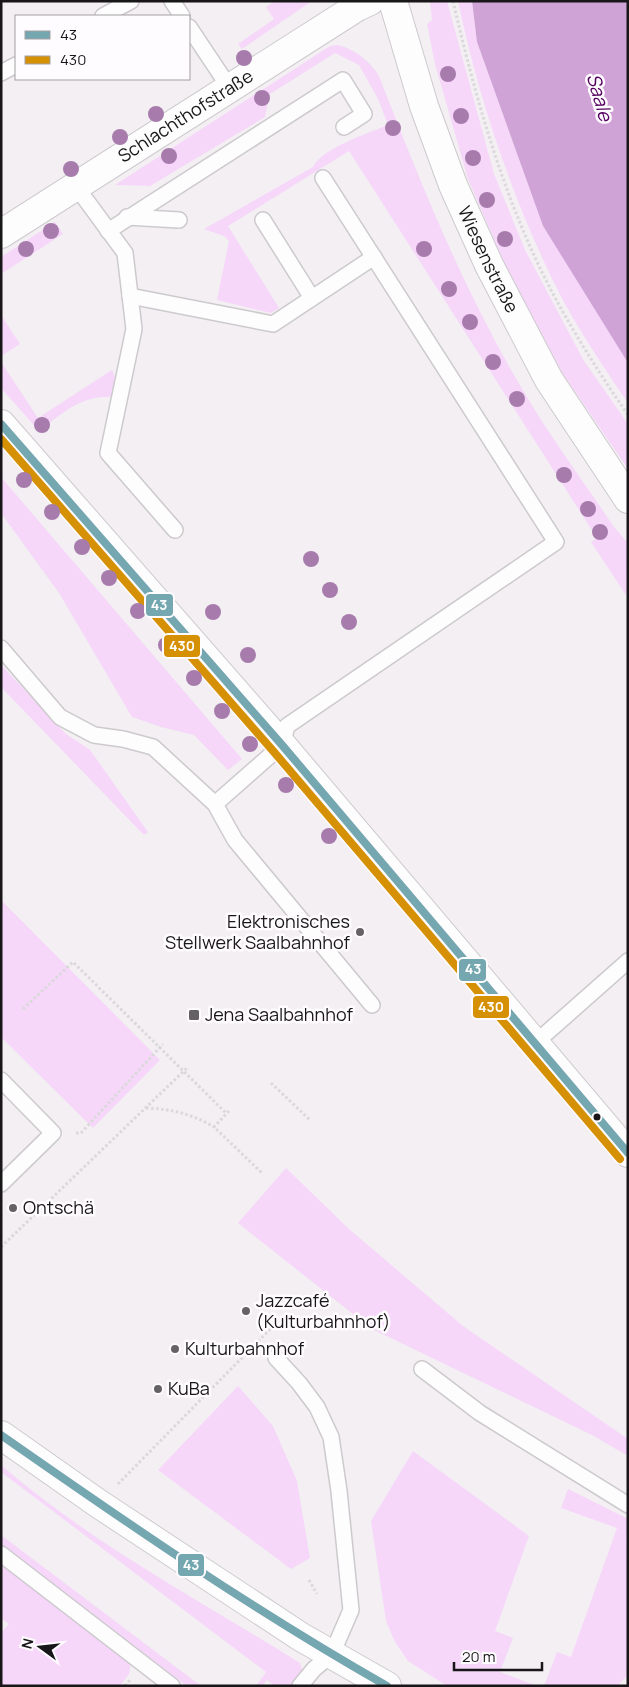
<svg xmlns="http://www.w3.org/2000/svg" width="629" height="1687" viewBox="0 0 629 1687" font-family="Manrope,sans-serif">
<rect width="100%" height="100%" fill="#f3eff3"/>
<!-- green -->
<g fill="#f6d7fa">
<polygon points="275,1 312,1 242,49 238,44 274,19 266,7"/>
<polygon points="430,1 447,1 494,174 525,250 584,361 628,424 628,469 563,374 506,267 468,179 435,64 427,24 432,20"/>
<path d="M 458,1 L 472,1 L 477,42 L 543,226 L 628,363 L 628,403 C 606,371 584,338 565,304 C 517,213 479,102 458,1 Z"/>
<path d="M 338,45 C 356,50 369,60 379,76 C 421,184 464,292 524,392 C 551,438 584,482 614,527 L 628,543 L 626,595 L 591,542 L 597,538 L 349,151 L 228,226 L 279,308 L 271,313 L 217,300 L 229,241 L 224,236 L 204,229 L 313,167 C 322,148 369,133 388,125 L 378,99 L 359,65 L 335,53 L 270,94 L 265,117 L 150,186 L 115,185 L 330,46 Z"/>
<polygon points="55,222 63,234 1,274 1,257"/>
<polygon points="1,315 20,344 1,356"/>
<path d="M 1,362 L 38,418 L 112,370 L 117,383 L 114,397 C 82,395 64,412 39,431 L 1,388 Z"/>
<polygon points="1,477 242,759 228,770 194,735 161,727 132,717 59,593 1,513"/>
<polygon points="1,665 66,734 90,750 148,832 144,835 1,687"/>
<polygon points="1,900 160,1060 93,1128 1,1037"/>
<polygon points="286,1168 349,1229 463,1326 628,1439 628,1456 592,1435 372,1329 238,1223"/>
<polygon points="238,1386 273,1426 297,1481 310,1558 291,1569 158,1470"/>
<polygon points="413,1451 529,1536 495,1631 513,1638 500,1672 537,1686 447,1686 408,1661 395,1642 386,1621 371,1521"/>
<path d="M 1,1465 C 91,1543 199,1600 300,1663 L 302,1670 L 290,1686 L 275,1686 L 267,1680 L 262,1686 L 256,1686 L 266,1672 L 1,1472 Z"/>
<polygon points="568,1489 628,1519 628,1538 626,1542 628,1543 628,1675 617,1686 544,1686 557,1652 571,1657 617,1528 561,1508"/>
<polygon points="1,1535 201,1686 184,1684 1,1545"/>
<polygon points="1,1563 131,1662 129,1674 120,1686 1,1686 1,1633 9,1624 1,1618"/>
</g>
<!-- water -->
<polygon fill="#d0a3d6" points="472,1 628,1 628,363 543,226 477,42"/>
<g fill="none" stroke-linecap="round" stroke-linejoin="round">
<!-- lane casing -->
<g stroke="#cdcace" stroke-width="18">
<g id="lane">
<polyline points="172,1 182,16"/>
<polyline points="103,16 131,1"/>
<polyline points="189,27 229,87"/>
<polyline points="1,73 16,65"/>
<polyline points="323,178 556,542 287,726 282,745 215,804 235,840 372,1005"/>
<polyline points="75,185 125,253 134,329 108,453 175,530"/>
<polyline points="127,217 179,220"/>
<polyline points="263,220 312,298"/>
<polyline points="108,231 343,80 364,114 344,127"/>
<polyline points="130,296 273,324 374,257"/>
<polyline points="1,648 60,717 94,735 123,739 153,747 215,804"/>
<polyline points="534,1044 628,961"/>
<polyline points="1,1080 53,1133 1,1184"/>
<polyline points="276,1358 299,1383 317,1407 331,1437 339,1491 351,1610 332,1654 314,1669 300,1686"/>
<polyline points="422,1369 480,1413 628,1505"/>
<polyline points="1,1554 172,1686"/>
</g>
</g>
<!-- street casing -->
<g stroke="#cdcace" stroke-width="30">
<g id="street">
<path id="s1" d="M 1,234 L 357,7 L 370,1"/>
<polyline points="1,424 282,745 628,1153"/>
<polyline points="1,1435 99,1504 301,1637 387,1686"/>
</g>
</g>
<!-- primary casing -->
<g stroke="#cdcace" stroke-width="30">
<g id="primary">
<path id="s2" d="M 393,1 L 424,106 L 453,185 L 489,265 L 549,380 L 628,499"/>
</g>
</g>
<!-- path -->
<g stroke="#dad9da" stroke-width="3" stroke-dasharray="2.5 2.5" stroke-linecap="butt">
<path d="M 453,1 C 472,83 495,167 529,244 C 555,304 591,361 628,415"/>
<polyline points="23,1009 73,962 227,1114"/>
<polyline points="271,1083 310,1120"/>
<path d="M 146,1108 C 172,1109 192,1114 214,1127"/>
<polyline points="229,1111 214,1127 262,1173"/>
<polyline points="76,1133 81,1133 163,1044"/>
<polyline points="1,1247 187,1068"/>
<polyline points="118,1484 280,1319"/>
<polyline points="309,1580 317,1594"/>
<polyline points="125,1686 130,1680"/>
<polyline points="627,1686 628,1685"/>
</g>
<!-- lane -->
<use href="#lane" stroke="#fdfdfd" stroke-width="15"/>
<!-- street -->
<use href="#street" stroke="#fdfdfd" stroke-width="28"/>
<!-- primary -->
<use href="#primary" stroke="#fdfdfd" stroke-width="28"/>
<!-- bus-1 casing -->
<g stroke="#fffcff" stroke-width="11">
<g id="bus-1">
<polyline points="1,424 282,745 628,1153"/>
<path d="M 1,1435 C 127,1523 253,1610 387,1686"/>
</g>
</g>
<!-- bus-2 casing -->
<g stroke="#fffcff" stroke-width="11">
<polyline id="bus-2" points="1,439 274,752 620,1159"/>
</g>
<!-- bus-1 -->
<use href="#bus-1" stroke="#74a7b0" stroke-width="8"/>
<!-- bus-2 -->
<use href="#bus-2" stroke="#d69004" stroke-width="8"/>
</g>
<!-- trees -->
<g fill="#a77cad">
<circle cx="244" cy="58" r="8"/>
<circle cx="448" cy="74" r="8"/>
<circle cx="262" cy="98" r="8"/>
<circle cx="156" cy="114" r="8"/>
<circle cx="461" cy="116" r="8"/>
<circle cx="393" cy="128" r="8"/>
<circle cx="120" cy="137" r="8"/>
<circle cx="169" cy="156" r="8"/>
<circle cx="473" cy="158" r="8"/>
<circle cx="71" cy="169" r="8"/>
<circle cx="487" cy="200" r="8"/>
<circle cx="51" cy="231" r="8"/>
<circle cx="505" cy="239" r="8"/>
<circle cx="26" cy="249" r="8"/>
<circle cx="424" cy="249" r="8"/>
<circle cx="449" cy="289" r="8"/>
<circle cx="470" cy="322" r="8"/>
<circle cx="493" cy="362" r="8"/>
<circle cx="517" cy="399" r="8"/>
<circle cx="42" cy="425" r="8"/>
<circle cx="564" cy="475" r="8"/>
<circle cx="24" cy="480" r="8"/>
<circle cx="588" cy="509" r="8"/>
<circle cx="52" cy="512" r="8"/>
<circle cx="600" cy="532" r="8"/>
<circle cx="82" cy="547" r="8"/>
<circle cx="311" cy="559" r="8"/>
<circle cx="109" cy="578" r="8"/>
<circle cx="330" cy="590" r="8"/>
<circle cx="138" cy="611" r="8"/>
<circle cx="213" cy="612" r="8"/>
<circle cx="349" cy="622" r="8"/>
<circle cx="166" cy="645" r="8"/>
<circle cx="248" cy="655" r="8"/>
<circle cx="194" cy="678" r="8"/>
<circle cx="222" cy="711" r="8"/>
<circle cx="250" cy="744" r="8"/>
<circle cx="286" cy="785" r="8"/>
<circle cx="329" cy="836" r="8"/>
</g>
<!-- markers -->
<g fill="#656265" stroke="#fffcff" stroke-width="2">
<circle cx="360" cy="932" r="5"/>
<rect x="188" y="1009" width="12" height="12" rx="2.5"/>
<circle cx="13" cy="1208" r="5"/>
<circle cx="246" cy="1311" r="5"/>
<circle cx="175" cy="1349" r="5"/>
<circle cx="158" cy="1389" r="5"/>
</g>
<circle fill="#181618" stroke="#fffcff" stroke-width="2" cx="597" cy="1117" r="4.5"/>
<g text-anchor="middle" stroke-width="5" stroke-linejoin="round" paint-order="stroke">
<!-- street labels -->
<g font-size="18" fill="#181618" stroke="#fffcff">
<text dy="6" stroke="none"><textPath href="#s1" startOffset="219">Schlachthofstraße</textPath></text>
<text dy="6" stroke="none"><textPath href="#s2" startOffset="276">Wiesenstraße</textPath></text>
</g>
<!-- poi labels -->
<g font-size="18" fill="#181618" stroke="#fffcff" text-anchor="start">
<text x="350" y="928" text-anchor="end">Elektronisches<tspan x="350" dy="21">Stellwerk Saalbahnhof</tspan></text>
<text x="205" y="1021">Jena Saalbahnhof</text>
<text x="23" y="1214">Ontschä</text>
<text x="256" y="1307">Jazzcafé<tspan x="256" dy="21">(Kulturbahnhof)</tspan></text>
<text x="185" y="1355">Kulturbahnhof</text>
<text x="168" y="1395">KuBa</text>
</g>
<!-- water labels -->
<g font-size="19" font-style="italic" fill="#53005e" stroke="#fffcff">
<text transform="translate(600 97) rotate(74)" y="7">Saale</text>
</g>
</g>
<g stroke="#fffcff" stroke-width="2">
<rect x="145" y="593" width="29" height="24" rx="5" fill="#74a7b0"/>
<rect x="163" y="634" width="38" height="24" rx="5" fill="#d69004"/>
<rect x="458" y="958" width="29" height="24" rx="5" fill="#74a7b0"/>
<rect x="472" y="995" width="38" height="24" rx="5" fill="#d69004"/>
<rect x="177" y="1553" width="28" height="24" rx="5" fill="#74a7b0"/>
</g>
<g font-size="14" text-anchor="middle" font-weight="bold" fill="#fff">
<text x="159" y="610">43</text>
<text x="182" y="651">430</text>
<text x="473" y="974">43</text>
<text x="491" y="1012">430</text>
<text x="191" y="1570">43</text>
</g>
<!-- border -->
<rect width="629" height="1687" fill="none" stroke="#181618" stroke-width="5"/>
<!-- legend -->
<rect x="15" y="15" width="175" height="65" fill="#fffcff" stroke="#a3a0a3"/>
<rect x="25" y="31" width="25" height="8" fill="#74a7b0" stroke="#a3a0a3"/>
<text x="60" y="40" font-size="15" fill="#181618">43</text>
<rect x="25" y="56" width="25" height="8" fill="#d69004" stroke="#a3a0a3"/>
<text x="60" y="65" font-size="15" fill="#181618">430</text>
<!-- north arrow -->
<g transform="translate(40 1647) rotate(285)" stroke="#fffcff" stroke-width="4" paint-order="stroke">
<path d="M0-4L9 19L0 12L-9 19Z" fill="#181618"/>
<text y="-8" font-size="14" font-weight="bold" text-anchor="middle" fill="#181618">N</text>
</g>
<!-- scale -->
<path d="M454 1662v8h88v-8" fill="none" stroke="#181618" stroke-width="2.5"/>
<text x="462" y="1662" font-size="15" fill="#181618" stroke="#fffcff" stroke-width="4" paint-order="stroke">20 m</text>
</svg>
